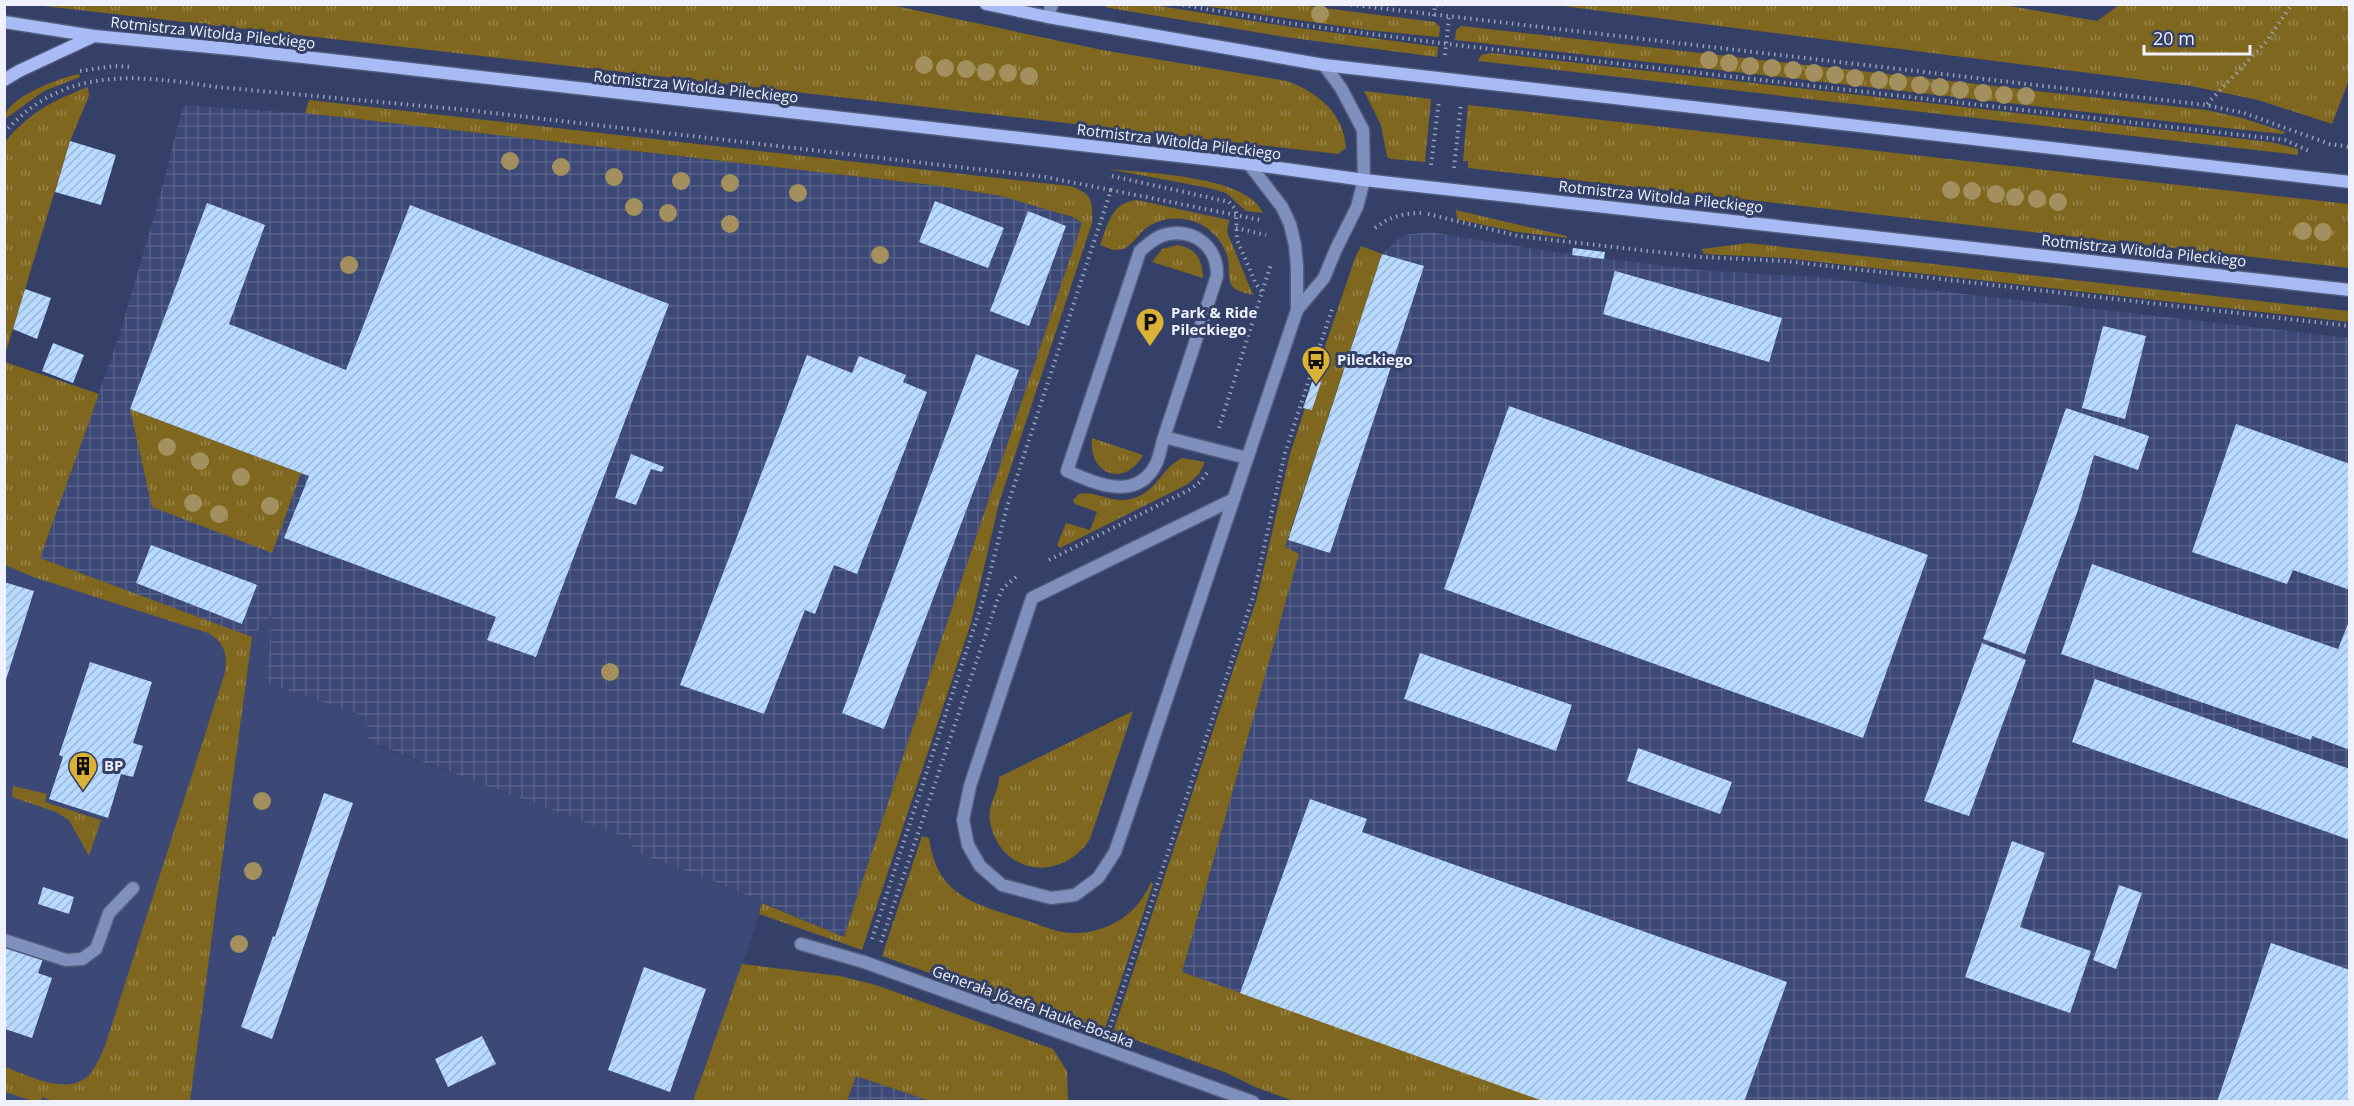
<svg xmlns="http://www.w3.org/2000/svg" width="2354" height="1106" viewBox="0 0 2354 1106" font-family="'Open Sans',sans-serif">
<defs>
<pattern id="industrial-grid" width="8" height="8" patternUnits="userSpaceOnUse" patternTransform="scale(1.5)"><rect width="8" height="8" fill="#3c4875"/><path d="M0 4h8M4 0v8" fill="none" stroke="#58638a"/></pattern>
<pattern id="grass-tufts" width="24" height="20" patternUnits="userSpaceOnUse" patternTransform="scale(1.5)"><rect width="24" height="20" fill="#7f671f"/><path d="M3 7l-1-3M5 7V3M7 7l1-3M15 17l-1-3M17 17v-4M19 17l1-3" fill="none" stroke="#98854c"/></pattern>
<pattern id="building-hatch" width="6" height="6" patternUnits="userSpaceOnUse" patternTransform="scale(1.5)"><rect width="6" height="6" fill="#b8dafe"/><path d="M-1 1l2-2M0 6l6-6M5 7l2-2" fill="none" stroke="#9cb6d2"/></pattern>
</defs>
<rect width="100%" height="100%" fill="#344067"/>
<!-- built -->
<polygon fill="#3c4875" points="4,565 33,576 273,613 267,683 366,717 369,743 632,839 633,851 696,874 762,903 748,949 693,1101 190,1101 251,641 92,1101 5,1101"/>
<!-- industrial -->
<g fill="url(#industrial-grid)">
<polygon points="183,105 315,114 940,186 1001,196 1026,202 1073,218 1082,223 944,632 844,937 696,874 632,851 631,839 369,742 366,717 267,683 272,614 252,637 40,558 118,339 160,196"/>
<polygon points="1431,232 1553,252 1697,270 1815,277 2349,338 2349,1101 1546,1101 1182,972 1298,554 1285,548 1382,254 1403,235"/>
<polygon points="856,1075 930,1101 847,1102"/>
</g>
<!-- grass -->
<g fill="url(#grass-tufts)">
<path d="M 35,5 L 891,5 L 1102,50 L 1287,81 C 1317,92 1344,113 1346,148 L 1338,154 Z"/>
<polygon points="1101,5 1153,5 1285,26 1438,47 1437,57 1285,37 1109,8"/>
<polygon points="1198,5 1299,5 1435,22 1440,27 1439,37 1367,30"/>
<polygon points="2004,5 2097,21 2119,5 2349,5 2349,80 2332,124 2258,100 2191,86 1555,5"/>
<polygon points="1461,26 2206,110 2242,118 2285,132 2283,134 2227,128 1455,40 1456,30"/>
<polygon points="1492,53 2270,142 2298,149 2298,155 1478,61 1481,55"/>
<path d="M 79,74 L 80,77 L 44,91 L 5,119 C 4,98 62,77 79,74 Z"/>
<path d="M 88,87 L 89,96 L 70,141 L 5,355 L 5,142 C 30,112 52,101 88,87 Z"/>
<polygon points="1364,91 1431,99 1425,162 1391,159 1387,157 1381,125"/>
<path d="M 309,100 L 1069,186 C 1092,193 1093,200 1092,223 L 999,503 L 971,623 L 862,950 L 759,914 L 762,903 L 844,937 L 944,632 L 1082,223 L 1073,217 L 1001,196 L 940,186 L 305,113 Z"/>
<polygon points="1468,105 2349,204 2349,268 1468,168 1468,161 1463,161"/>
<path d="M 1108,169 C 1144,173 1247,175 1263,213 L 1246,211 L 1226,193 L 1209,188 Z"/>
<path d="M 1137,200 L 1229,220 L 1227,232 L 1253,295 C 1246,293 1237,292 1232,286 C 1227,278 1230,267 1228,259 C 1220,227 1185,210 1155,223 C 1141,228 1136,242 1124,249 L 1113,250 L 1100,245 C 1108,225 1111,202 1137,200 Z"/>
<polygon points="1456,210 1567,236 1567,238 1517,232 1460,220 1457,219"/>
<polygon points="1748,243 2313,307 2349,311 2349,322 1784,258 1704,254 1702,249"/>
<path d="M 1177,245 C 1197,248 1202,260 1203,278 L 1152,262 L 1162,249 Z"/>
<polygon points="1361,246 1382,254 1285,547 1299,554 1182,972 1546,1101 1294,1101 1255,1087 1227,1073 1113,1032 1257,598 1290,454 1305,408 1312,410 1320,382 1314,379 1355,258"/>
<path d="M 5,362 L 99,394 L 40,558 L 252,637 L 190,1101 L 56,1102 L 42,1097 L 41,1101 L 33,1101 L 5,1092 L 5,1067 C 28,1075 67,1097 89,1075 C 96,1067 101,1055 105,1046 L 225,672 C 228,654 224,642 208,633 L 33,577 L 5,565 Z"/>
<polygon points="130,409 301,473 272,553 152,507"/>
<path d="M 1092,438 L 1143,455 C 1125,488 1088,475 1092,438 Z"/>
<path d="M 1182,458 L 1205,462 L 1199,474 L 1188,484 L 1060,548 L 1057,545 L 1066,523 L 1090,530 L 1097,512 L 1075,504 L 1073,500 L 1079,494 C 1096,490 1111,504 1131,499 C 1158,492 1160,469 1182,458 Z"/>
<path d="M 1133,711 L 1090,839 C 1063,881 1004,877 991,826 C 985,806 999,794 999,777 Z"/>
<polygon points="13,786 47,794 45,802 101,820 89,856 69,820 56,812 12,797"/>
<path d="M 922,836 L 929,838 C 937,896 973,903 1022,919 C 1035,923 1048,929 1062,932 C 1099,938 1137,918 1151,882 L 1153,884 L 1103,1035 L 882,956 Z"/>
<polygon points="742,964 840,976 876,985 1053,1049 1067,1071 1068,1101 930,1101 856,1076 847,1101 693,1101"/>
</g>
<!-- building -->
<g fill="url(#building-hatch)">
<polygon points="70,141 116,155 101,205 55,192"/>
<polygon points="935,201 1004,228 988,268 919,242"/>
<polygon points="207,203 265,225 229,324 346,370 410,205 669,304 536,657 487,640 496,617 284,538 309,476 130,409"/>
<polygon points="1028,211 1066,226 1029,326 990,311"/>
<polygon points="1573,248 1605,252 1604,259 1572,255"/>
<polygon points="1382,254 1424,266 1330,553 1288,540"/>
<polygon points="1615,271 1782,318 1769,362 1603,314"/>
<polygon points="25,289 51,298 37,339 13,329"/>
<polygon points="2103,326 2146,336 2125,419 2082,408"/>
<polygon points="53,343 84,355 73,383 42,371"/>
<polygon points="976,354 1019,370 884,729 842,713"/>
<polygon points="807,355 852,373 859,356 906,375 903,382 927,392 857,574 834,565 815,614 805,610 764,714 680,685"/>
<polygon points="1313,379 1321,382 1312,410 1303,408"/>
<polygon points="1509,406 1928,555 1863,738 1444,589"/>
<polygon points="2066,408 2149,436 2138,470 2094,455 2077,513 2025,654 1983,639 2035,497"/>
<polygon points="2236,424 2350,464 2350,590 2293,570 2287,584 2192,552"/>
<polygon points="631,454 664,467 662,472 651,469 636,505 615,498"/>
<polygon points="151,545 257,585 242,624 136,583"/>
<polygon points="2092,564 2338,649 2350,619 2350,750 2312,736 2311,740 2061,654"/>
<polygon points="4,582 34,591 5,683 4,683"/>
<polygon points="1982,643 2026,660 1969,816 1924,801"/>
<polygon points="1420,653 1572,705 1556,751 1404,699"/>
<polygon points="90,662 152,682 133,743 143,746 133,777 121,774 108,818 49,799 63,757 59,755"/>
<polygon points="2095,679 2350,769 2350,840 2072,742"/>
<polygon points="1638,748 1732,782 1720,814 1627,781"/>
<polygon points="324,793 353,803 272,1039 241,1027 273,936 275,937"/>
<polygon points="1310,799 1367,819 1362,832 1787,982 1744,1102 1546,1102 1240,993"/>
<polygon points="2012,841 2045,853 2020,927 2091,951 2070,1013 1965,977"/>
<polygon points="2119,885 2142,893 2116,969 2093,960"/>
<polygon points="43,887 74,897 69,914 38,904"/>
<polygon points="2271,943 2350,970 2350,1102 2217,1102"/>
<polygon points="5,946 43,959 38,973 52,978 32,1038 5,1029"/>
<polygon points="644,967 706,989 670,1092 608,1070"/>
<polygon points="482,1036 496,1064 448,1087 435,1059"/>
</g>
<g fill="none" stroke-linecap="round" stroke-linejoin="round">
<!-- service casing -->
<g stroke="#525c7f" stroke-width="15">
<g id="service">
<polyline points="1048,17 1052,4"/>
<polyline points="1297,310 1324,278 1336,249 1357,207 1364,180 1363,130 1341,88 1324,65"/>
<path d="M 1164,437 L 1217,276 C 1218,248 1196,229 1168,234 C 1157,236 1148,244 1140,251 L 1067,471 C 1096,484 1137,502 1156,464 C 1160,456 1161,445 1164,437 L 1247,458"/>
<polyline points="1234,499 1032,598 970,786 963,820 968,845 980,866 1002,885 1051,898 1075,895 1098,878 1115,852 1126,820 1297,310 1297,267 1295,245 1290,224 1282,207 1249,164"/>
<polyline points="4,940 66,960 82,959 96,949 109,913 133,888"/>
</g>
</g>
<!-- minor casing -->
<g stroke="#525c7f" stroke-width="15">
<polyline id="minor" points="801,944 864,962 1253,1102"/>
</g>
<!-- secondary casing -->
<g stroke="#525c7f" stroke-width="15">
<g id="secondary">
<polyline points="986,4 1048,17 1324,65 2350,182"/>
<polyline points="4,22 94,36 242,50 1249,164 1364,180 2350,290"/>
<polyline points="4,80 19,71 94,36"/>
</g>
</g>
<!-- path -->
<g stroke="#989fb6" stroke-width="4" stroke-dasharray="1.5 4.5" stroke-linecap="butt">
<polyline points="1177,4 1287,23 1455,45 2285,140 2309,151"/>
<polyline points="1345,4 2206,105 2244,113 2330,144 2350,147"/>
<polyline points="1434,16 1435,5 1449,4"/>
<polyline points="1445,55 1449,18"/>
<polyline points="80,71 114,66 132,67"/>
<polyline points="2207,104 2266,42 2292,4"/>
<path d="M 4,133 C 64,65 136,75 217,87 L 467,110 L 1045,177 L 1111,190"/>
<polyline points="1431,165 1439,101"/>
<polyline points="1454,168 1461,104"/>
<polyline points="1112,176 1229,202 1236,210 1237,240 1256,284 1263,293"/>
<polyline points="1428,214 1518,236 1701,257 1784,261 2350,326"/>
<polyline points="1236,228 1266,235"/>
<path d="M 1375,228 C 1389,217 1403,213 1421,213"/>
<polyline points="1219,428 1271,264"/>
<polyline points="1049,560 1191,489 1200,482 1207,473"/>
<polyline points="872,939 983,600 1007,507 1111,190 1260,220"/>
<polyline points="881,942 997,601 1003,588 1016,577"/>
<polyline points="1110,1027 1253,597 1285,453 1333,306"/>
</g>
<!-- service -->
<use href="#service" stroke="#8090bd" stroke-width="12"/>
<!-- minor -->
<use href="#minor" stroke="#8090bd" stroke-width="12"/>
<!-- secondary -->
<use href="#secondary" stroke="#a8bbf4" stroke-width="12"/>
</g>
<!-- trees -->
<g fill="#a3905e">
<circle cx="1320" cy="14" r="9"/>
<circle cx="1709" cy="60" r="9"/>
<circle cx="1729" cy="63" r="9"/>
<circle cx="924" cy="65" r="9"/>
<circle cx="1750" cy="66" r="9"/>
<circle cx="945" cy="68" r="9"/>
<circle cx="1772" cy="68" r="9"/>
<circle cx="966" cy="69" r="9"/>
<circle cx="1793" cy="70" r="9"/>
<circle cx="986" cy="72" r="9"/>
<circle cx="1008" cy="73" r="9"/>
<circle cx="1814" cy="73" r="9"/>
<circle cx="1835" cy="75" r="9"/>
<circle cx="1029" cy="76" r="9"/>
<circle cx="1855" cy="78" r="9"/>
<circle cx="1879" cy="80" r="9"/>
<circle cx="1898" cy="82" r="9"/>
<circle cx="1920" cy="85" r="9"/>
<circle cx="1940" cy="87" r="9"/>
<circle cx="1960" cy="90" r="9"/>
<circle cx="1983" cy="93" r="9"/>
<circle cx="2004" cy="95" r="9"/>
<circle cx="2026" cy="96" r="9"/>
<circle cx="510" cy="161" r="9"/>
<circle cx="561" cy="167" r="9"/>
<circle cx="614" cy="177" r="9"/>
<circle cx="681" cy="181" r="9"/>
<circle cx="730" cy="183" r="9"/>
<circle cx="1951" cy="190" r="9"/>
<circle cx="1972" cy="191" r="9"/>
<circle cx="798" cy="193" r="9"/>
<circle cx="1996" cy="194" r="9"/>
<circle cx="2015" cy="197" r="9"/>
<circle cx="2037" cy="199" r="9"/>
<circle cx="2058" cy="202" r="9"/>
<circle cx="634" cy="207" r="9"/>
<circle cx="668" cy="213" r="9"/>
<circle cx="730" cy="224" r="9"/>
<circle cx="2303" cy="231" r="9"/>
<circle cx="2323" cy="232" r="9"/>
<circle cx="880" cy="255" r="9"/>
<circle cx="349" cy="265" r="9"/>
<circle cx="167" cy="447" r="9"/>
<circle cx="200" cy="461" r="9"/>
<circle cx="241" cy="477" r="9"/>
<circle cx="193" cy="503" r="9"/>
<circle cx="270" cy="506" r="9"/>
<circle cx="219" cy="514" r="9"/>
<circle cx="610" cy="672" r="9"/>
<circle cx="262" cy="801" r="9"/>
<circle cx="253" cy="871" r="9"/>
<circle cx="239" cy="944" r="9"/>
</g>
<!-- icons -->
<defs>
<g id="parking-pin" transform="scale(1.5)"><path d="M0 17L-7.5 6A9.5 9.5 0 1 1 7.5 6Z" fill="#dbb233" stroke="#344067"/><path d="M-3.5-5.5H1a3.5 3.5 0 0 1 0 7H-1V5.5H-3.5ZM-1-3.4V-.6H.8a1.4 1.4 0 0 0 0-2.8Z" fill="#111"/></g>
<g id="bus-pin" transform="scale(1.5)"><path d="M0 17L-7.5 6A9.5 9.5 0 1 1 7.5 6Z" fill="#dbb233" stroke="#344067"/><path d="M-5-6H5V4H4V6H2V4H-2V6H-4V4H-5ZM-3.5-4V0h7V-4ZM-3.5 1.2v1.5H-2V1.2ZM2 1.2v1.5H3.5V1.2Z" fill="#111"/></g>
<g id="building-pin" transform="scale(1.5)"><path d="M0 17L-7.5 6A9.5 9.5 0 1 1 7.5 6Z" fill="#dbb233" stroke="#344067"/><path d="M-4-6H4V6H1V3H-1V6H-4ZM-2.5-4.3h1.7v1.8h-1.7ZM.8-4.3h1.7v1.8H.8ZM-2.5-1h1.7V.8h-1.7ZM.8-1h1.7V.8H.8Z" fill="#111"/></g>
</defs>
<g fill-rule="evenodd">
<use href="#parking-pin" x="1150" y="322"/>
<use href="#bus-pin" x="1316" y="360"/>
<use href="#building-pin" x="83" y="766"/>
</g>
<g text-anchor="middle" stroke-width="6" stroke-linejoin="round" paint-order="stroke">
<!-- street labels -->
<g font-size="15" fill="#eff2fc" stroke="#344067">
<text transform="translate(213 33) rotate(6)" y="5">Rotmistrza Witolda Pileckiego</text>
<text transform="translate(696 87) rotate(6)" y="5">Rotmistrza Witolda Pileckiego</text>
<text transform="translate(1179 142) rotate(7)" y="5">Rotmistrza Witolda Pileckiego</text>
<text transform="translate(1661 197) rotate(6)" y="5">Rotmistrza Witolda Pileckiego</text>
<text transform="translate(2144 251) rotate(6)" y="5">Rotmistrza Witolda Pileckiego</text>
<text transform="translate(1033 1007) rotate(20)" y="5">Generała Józefa Hauke-Bosaka</text>
</g>
<!-- poi labels -->
<g font-size="15" font-weight="bold" fill="#eff2fc" stroke="#344067" text-anchor="start">
<text x="1171" y="318">Park &amp; Ride<tspan x="1171" dy="17">Pileckiego</tspan></text>
<text x="1337" y="365">Pileckiego</text>
<text x="104" y="771">BP</text>
</g>
</g>
<!-- border -->
<rect width="2354" height="1106" fill="none" stroke="#eff2fc" stroke-width="12"/>
<!-- scale -->
<path d="M2144 45v9h106v-9" fill="none" stroke="#eff2fc" stroke-width="3"/>
<text x="2153" y="45" font-size="18" fill="#eff2fc" stroke="#344067" stroke-width="4.5" paint-order="stroke">20 m</text>
</svg>
